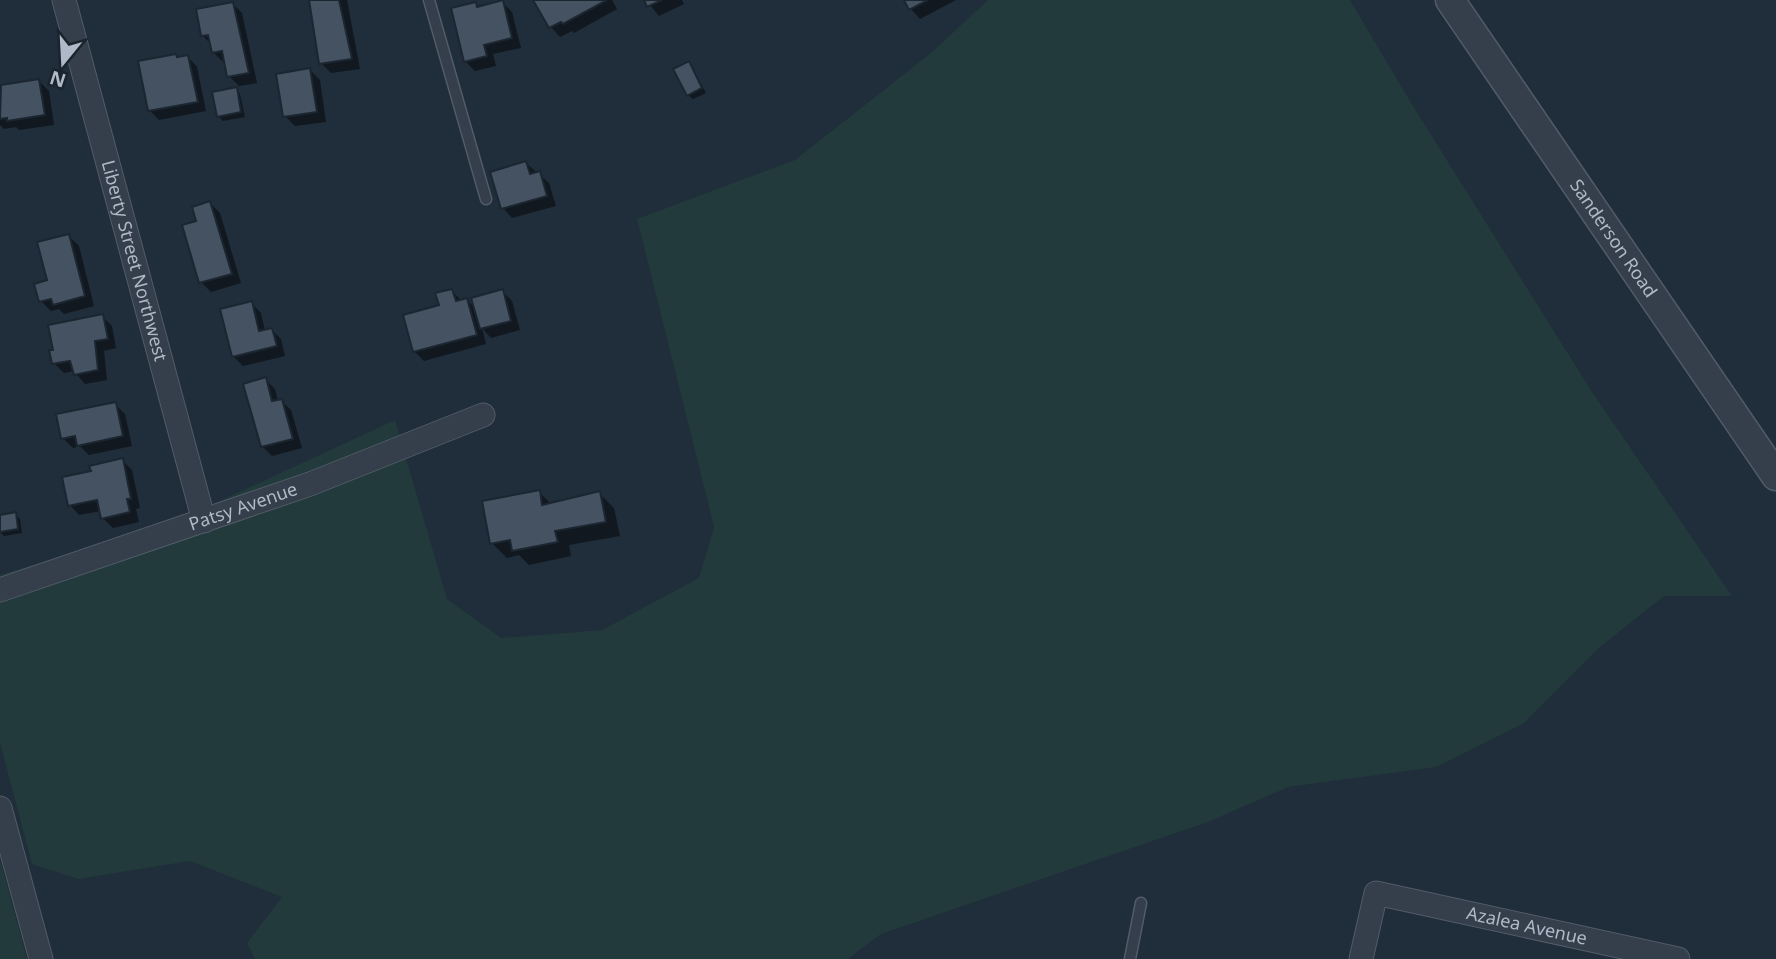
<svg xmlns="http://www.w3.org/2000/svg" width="1776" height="959" viewBox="0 0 1776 959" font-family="'Noto Sans',sans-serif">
<rect width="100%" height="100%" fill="#202d3a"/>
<!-- green -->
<g fill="#223a3b">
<polygon points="988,0 1350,0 1413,106 1592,392 1732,596 1664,596 1600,647 1524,723 1436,767 1288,787 1208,822 881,934 848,959 255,959 247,943 282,897 190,861 78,879 32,864 0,743 0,575 181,519 395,420 447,599 501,638 602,630 699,578 714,527 637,219 795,160 931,53"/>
<polygon points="0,859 27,959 0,959"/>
</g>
<!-- shadow -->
<g fill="#0007">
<polygon points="311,0 347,0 360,69 331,73 321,63"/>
<polygon points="535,0 612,0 617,9 574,33 572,31 560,37 551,27"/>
<polygon points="646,0 682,0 684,4 659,16"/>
<polygon points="906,0 956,0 920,19 911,9"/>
<polygon points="502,2 512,12 521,48 493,54 496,66 475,71 465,61 475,4 479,8"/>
<polygon points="233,4 242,13 257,83 239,86 229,76 226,61 223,62 213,52 212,45 202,35"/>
<polygon points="188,57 197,67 206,111 159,120 149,110 178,58"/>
<polygon points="689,63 706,93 693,99 688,95"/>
<polygon points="310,70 320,80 326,122 295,126 285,116"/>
<polygon points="39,81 49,91 54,125 19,130 16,127 4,129 0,125 0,90"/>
<polygon points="236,89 240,94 245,117 223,121 218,116"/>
<polygon points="526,163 549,183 556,206 512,218 503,208"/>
<polygon points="210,203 220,213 241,283 211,292 201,282 198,222"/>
<polygon points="69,236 79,246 94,306 64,314 59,309 51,311 41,301"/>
<polygon points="452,291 462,301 467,300 476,309 502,291 512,301 520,330 491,338 482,328 486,344 424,361 414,351"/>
<polygon points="251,303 261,313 265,331 272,330 281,339 285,356 243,366 233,356"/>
<polygon points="102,316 112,326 116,348 104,351 107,380 85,384 74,371 64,373 54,363"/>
<polygon points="265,379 275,389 278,401 281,401 291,410 302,448 272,456 262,446"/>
<polygon points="115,404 125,414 132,446 89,455 80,446 73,448 63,438"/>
<polygon points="122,460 132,470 140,508 136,509 139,522 113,528 103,518 101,511 79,515 70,505"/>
<polygon points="539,492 551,504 599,493 614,508 620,536 569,545 571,556 529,565 519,555 507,558 492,543"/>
<polygon points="15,514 20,519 22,533 4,536 0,532 0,517"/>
</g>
<!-- building -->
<g fill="#445262" stroke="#1b2631" stroke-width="2">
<polygon points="309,0 339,0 352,59 319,64"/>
<polygon points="503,0 512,38 484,45 487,56 464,62 451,8 476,2 477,7"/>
<polygon points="533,0 607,0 563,24 561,22 549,28"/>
<polygon points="644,0 662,0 647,7"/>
<polygon points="904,0 928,0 909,10"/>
<polygon points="233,2 249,73 227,77 222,51 212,53 208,35 201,36 196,9"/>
<polygon points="176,54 177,57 188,55 198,102 148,111 138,61"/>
<polygon points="689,61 702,88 687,96 673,69"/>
<polygon points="310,68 317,112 283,117 276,74"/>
<polygon points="39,79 45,115 7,121 7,118 0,119 1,85"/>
<polygon points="237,87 241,112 217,117 212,92"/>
<polygon points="526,161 530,174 540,171 547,196 501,209 490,172"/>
<polygon points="210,201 232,274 199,283 182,225 196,221 192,207"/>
<polygon points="69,234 85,296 53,305 51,299 39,302 34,284 47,280 37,242"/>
<polygon points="452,289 456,301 467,298 477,335 413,352 403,315 439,305 435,293"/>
<polygon points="503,289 511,321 480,329 471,298"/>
<polygon points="252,301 259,331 272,328 277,346 232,357 220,309"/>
<polygon points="103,314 108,339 95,341 98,370 74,375 70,361 52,364 49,350 53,350 48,325"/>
<polygon points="266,377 272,401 282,399 293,439 261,447 243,384"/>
<polygon points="116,402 123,436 77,446 75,436 61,439 56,414"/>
<polygon points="123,458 131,499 127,499 130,512 101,519 97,500 68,506 62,477 91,471 89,466"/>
<polygon points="540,490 542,505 600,491 606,522 555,531 558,542 512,551 510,540 490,544 482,501"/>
<polygon points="16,512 18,529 0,532 0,515"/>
</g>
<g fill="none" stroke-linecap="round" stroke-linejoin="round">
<!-- service casing -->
<g stroke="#525c68" stroke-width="13">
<g id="service">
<polyline points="429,0 486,199"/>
<polyline points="1130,959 1141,903"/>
</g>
</g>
<!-- minor casing -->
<g stroke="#525c68" stroke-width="25">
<g id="minor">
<path id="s1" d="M 64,0 L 204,521"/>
<path id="s2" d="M 0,590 L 310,484 L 483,415"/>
<polyline points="0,808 41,959"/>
<path id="s3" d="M 1361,959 L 1376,893 L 1678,959"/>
</g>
</g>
<!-- tertiary casing -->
<g stroke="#525c68" stroke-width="31">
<g id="tertiary">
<path id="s4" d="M 1450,0 L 1776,476"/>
</g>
</g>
<!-- service -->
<use href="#service" stroke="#343f4b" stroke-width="10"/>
<!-- minor -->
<use href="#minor" stroke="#343f4b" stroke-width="23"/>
<!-- tertiary -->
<use href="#tertiary" stroke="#343f4b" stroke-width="28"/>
</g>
<g text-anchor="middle" stroke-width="5" stroke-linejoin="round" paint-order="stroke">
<!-- street labels -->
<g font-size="18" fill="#afb9c7" stroke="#19242f">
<text dy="6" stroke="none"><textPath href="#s4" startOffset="289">Sanderson Road</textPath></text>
<text dy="6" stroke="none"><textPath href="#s1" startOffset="270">Liberty Street Northwest</textPath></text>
<text dy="6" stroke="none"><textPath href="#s2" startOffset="257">Patsy Avenue</textPath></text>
<text dy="6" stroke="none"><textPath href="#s3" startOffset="222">Azalea Avenue</textPath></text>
</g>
</g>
<!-- north arrow -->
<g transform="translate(63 63) rotate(198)" stroke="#19242f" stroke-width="5" paint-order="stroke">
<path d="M0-5L12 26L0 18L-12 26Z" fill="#afb9c7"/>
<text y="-10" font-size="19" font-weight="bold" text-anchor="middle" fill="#afb9c7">N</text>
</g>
</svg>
